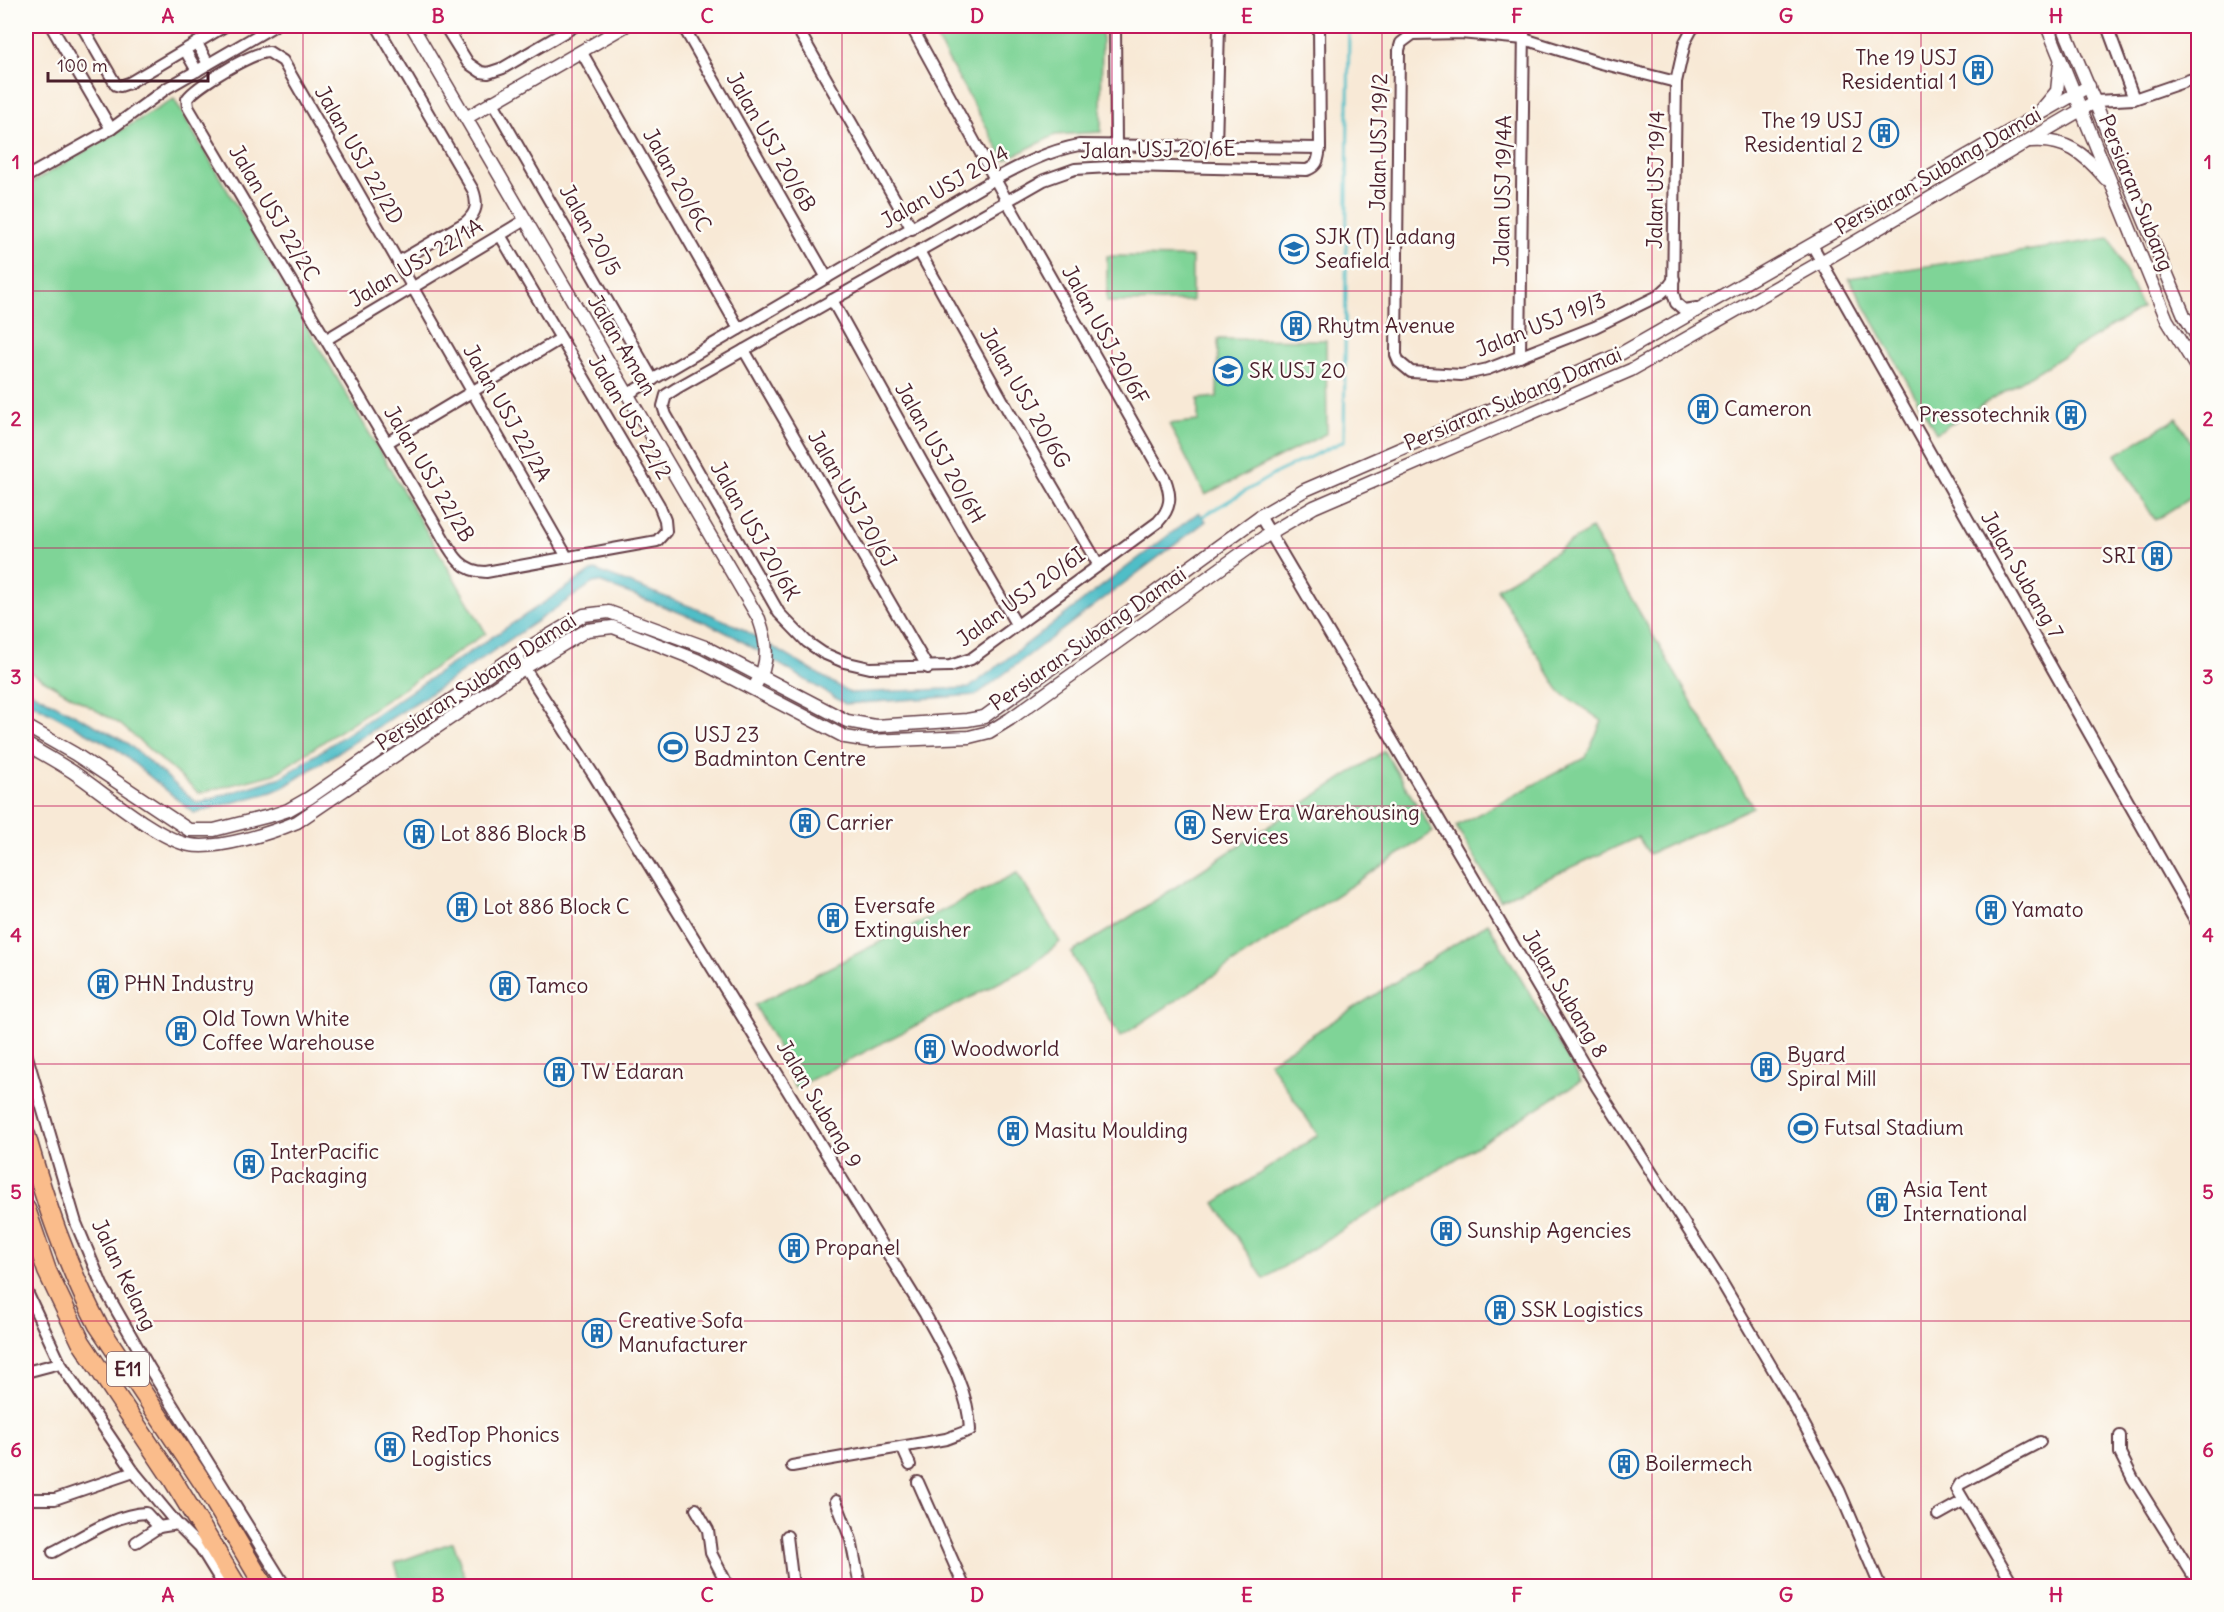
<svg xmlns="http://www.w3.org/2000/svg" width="2224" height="1612" viewBox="0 0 2224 1612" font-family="Delius,sans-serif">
<rect width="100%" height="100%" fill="#fdfcf7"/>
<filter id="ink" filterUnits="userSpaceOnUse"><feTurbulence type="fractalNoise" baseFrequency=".0167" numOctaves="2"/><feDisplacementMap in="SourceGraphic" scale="12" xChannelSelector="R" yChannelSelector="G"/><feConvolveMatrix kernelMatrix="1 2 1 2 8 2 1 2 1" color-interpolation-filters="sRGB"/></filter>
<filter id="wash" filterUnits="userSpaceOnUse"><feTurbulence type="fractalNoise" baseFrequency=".008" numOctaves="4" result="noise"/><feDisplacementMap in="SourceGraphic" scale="24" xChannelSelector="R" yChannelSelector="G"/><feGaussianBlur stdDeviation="1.35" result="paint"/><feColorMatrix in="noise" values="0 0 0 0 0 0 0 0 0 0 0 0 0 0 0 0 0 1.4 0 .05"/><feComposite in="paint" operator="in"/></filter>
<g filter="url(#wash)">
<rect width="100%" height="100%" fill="#f8e9d6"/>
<!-- green -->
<g fill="#7fd497" stroke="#647a61" stroke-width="1.5">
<polygon points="929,26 1102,26 1101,132 1055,135 1005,160"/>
<polygon points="174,99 486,633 275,774 199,793 120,724 26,670 26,186"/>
<polygon points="2110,238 2142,308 1936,433 1849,278"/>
<polygon points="1107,256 1192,257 1192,301 1107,302"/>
<polygon points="1218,339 1326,340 1327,433 1205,495 1169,424 1198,421 1198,399 1217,397"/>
<polygon points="2177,418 2198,454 2198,493 2155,520 2115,455"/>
<polygon points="1591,529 1753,807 1649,854 1638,837 1500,900 1456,826 1586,757 1602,721 1560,692 1497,589"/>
<polygon points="1384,751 1433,832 1120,1037 1071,953 1125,920"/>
<polygon points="1017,873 1060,942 1031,966 795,1088 778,1047 755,1005"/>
<polygon points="1488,923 1581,1081 1264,1279 1215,1203 1318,1135 1269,1062"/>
<polygon points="453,1542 468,1586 402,1586 395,1563"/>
</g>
<!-- water -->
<polygon fill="#50bec7" stroke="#4d6e79" stroke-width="1.5" points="1199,512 1206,521 976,695 845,704 735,637 707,623 599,582 593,583 434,691 285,786 272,792 194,813 115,748 26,700 26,689 115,736 127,743 197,803 282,777 590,572 595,570 710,614 741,628 850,693 969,688"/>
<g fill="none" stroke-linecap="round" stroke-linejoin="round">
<!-- stream -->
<polyline stroke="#50bec7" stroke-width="3" points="1203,516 1278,472 1344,441 1349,26"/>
</g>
</g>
<g filter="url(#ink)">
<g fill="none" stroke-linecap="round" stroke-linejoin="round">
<!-- minor casing -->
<g stroke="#643d45" stroke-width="14">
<g id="minor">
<polyline points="51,26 111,129"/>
<polyline points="82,26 116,85 120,86 129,83 225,26"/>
<path d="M 377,26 L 473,190 C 478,204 477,212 466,222 L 398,262"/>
<polyline points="445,26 468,63 481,72 488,73 503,68 575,26"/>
<polyline points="683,26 827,278"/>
<polyline points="796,26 912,229"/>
<path d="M 911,26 L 1007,201 L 1165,479 C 1172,497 1171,508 1158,522 L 971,659 L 950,666 L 870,668 L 844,662 L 823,653 L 807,642 L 779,613 L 666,415 L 663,406 L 666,395 L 677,388 L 993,209 L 1044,180 L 1075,169 L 1126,166 L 1307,170 C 1319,165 1318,159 1320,148 L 1319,26"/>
<polyline points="1115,26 1116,146"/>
<polyline points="1696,26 1692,29 1685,42 1676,82 1673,293 1676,303 1684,310 1697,308"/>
<polyline points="2107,26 2134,99"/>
<polyline points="197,43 208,64"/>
<polyline points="185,50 197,71"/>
<polyline points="581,51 739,329"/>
<polyline points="492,101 653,380"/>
<polyline points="2096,101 2134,99 2198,77"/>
<polyline points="1216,147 1219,26"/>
<polyline points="26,177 111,129 167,88 274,26"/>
<path d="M 500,235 L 659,505 L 665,520 L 666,531 L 657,541 L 486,572 C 459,572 451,551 439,531 L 188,107 L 187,99 C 196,86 254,51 269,52 L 283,61 L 567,557"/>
<polyline points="1812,245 2198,925"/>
<polyline points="919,251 1009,412 1098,564"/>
<polyline points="1674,279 1669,286 1658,296 1595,327 1488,369 1461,375 1411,372 1399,362 1396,355 1399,50 1401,43 1413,34 1460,33 1524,39 1601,63 1676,82"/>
<polyline points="832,300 922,462 1016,624"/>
<polyline points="327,339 525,220"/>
<polyline points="744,350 928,668"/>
<polyline points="1520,357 1524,26"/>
<path d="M 628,394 L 995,179 C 1023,164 1048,151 1079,145 L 1320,148"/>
<polyline points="388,442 560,339"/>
<polyline points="1260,516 1597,1087 1721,1281 1791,1400 1839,1490 1880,1586"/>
<path d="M 516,655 L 593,774 L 925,1314 C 944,1349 969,1389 970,1430 L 946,1439 L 792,1466"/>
<polyline points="26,1053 76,1223 102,1285 150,1369 285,1586"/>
<polyline points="26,1290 60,1363 134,1472 177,1524 200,1547 224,1586"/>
<polyline points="26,1372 60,1363"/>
<polyline points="2120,1436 2120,1453 2133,1479 2198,1583"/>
<polyline points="902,1447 910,1465"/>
<polyline points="918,1482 964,1586"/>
<polyline points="26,1499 55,1499 134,1472"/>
<polyline points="836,1501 851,1540 860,1586"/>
<polyline points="696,1509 708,1530 711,1553 728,1586"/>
<polyline points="1938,1515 1963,1501"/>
<polyline points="787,1536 793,1586"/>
<polyline points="136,1542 159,1527"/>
<path d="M 53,1552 C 81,1538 114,1514 146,1513 L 159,1527 L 177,1524"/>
<polyline points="2014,1586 1957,1489 1960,1484 2040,1442"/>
</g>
</g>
<!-- tertiary casing -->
<g stroke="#643d45" stroke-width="15">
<g id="tertiary">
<path d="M 412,26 L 759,619 C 767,641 770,663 756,684"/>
<polyline points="2047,26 2167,320 2198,370"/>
<polyline points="2063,26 2184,315 2198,338"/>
<polyline points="2042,109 2057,91 2060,63"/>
<polyline points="466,118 625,26"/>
<path d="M 2030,141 C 2065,138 2084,153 2106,179"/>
<polyline points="26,726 75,754 189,830 214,830 273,815 288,810 309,798 516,655 584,615 609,612 705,647 847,721 875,726 967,720 984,717 1260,516 1305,490 1622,353 2089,86"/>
<path d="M 26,744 C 41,753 58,762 73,772 C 103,792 157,839 190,845 C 218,850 271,833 297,822 L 524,668 L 587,630 L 613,627 L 697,660 L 845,737 L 870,741 L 969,737 L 989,732 L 1010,719 L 1270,533 L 1314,507 L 1631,370 L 1821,262 L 2096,101"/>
</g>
</g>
<!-- motorway casing -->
<g stroke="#643d45" stroke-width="21">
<g id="motorway">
<path d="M 26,1135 C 45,1201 66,1264 98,1325 L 205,1486 L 264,1586"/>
<polyline points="26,1209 47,1271 81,1342 173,1480 237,1586"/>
</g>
</g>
<!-- minor -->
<use href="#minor" stroke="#fff" stroke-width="10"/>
<!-- tertiary -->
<use href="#tertiary" stroke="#fff" stroke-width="12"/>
<!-- motorway -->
<use href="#motorway" stroke="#fabc8b" stroke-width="18"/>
</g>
</g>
<!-- grid -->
<path fill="none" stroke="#c2185b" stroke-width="1.5" stroke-opacity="0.55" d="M 303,26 L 303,1586M 572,26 L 572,1586M 842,26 L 842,1586M 1112,26 L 1112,1586M 1382,26 L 1382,1586M 1652,26 L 1652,1586M 1921,26 L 1921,1586M 26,291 L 2198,291M 26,548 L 2198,548M 26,806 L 2198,806M 26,1064 L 2198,1064M 26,1321 L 2198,1321"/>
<!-- icons -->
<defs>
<g id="building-ring" transform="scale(1.5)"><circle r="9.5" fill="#fdfcf7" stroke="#1f6fb2" stroke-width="1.5"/><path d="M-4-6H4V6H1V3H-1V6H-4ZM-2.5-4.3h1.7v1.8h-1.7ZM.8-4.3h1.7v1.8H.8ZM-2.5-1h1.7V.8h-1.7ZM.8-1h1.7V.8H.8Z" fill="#1f6fb2"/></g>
<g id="school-ring" transform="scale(1.5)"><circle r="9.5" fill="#fdfcf7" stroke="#1f6fb2" stroke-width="1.5"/><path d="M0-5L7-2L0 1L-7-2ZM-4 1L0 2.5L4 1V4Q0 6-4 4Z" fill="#1f6fb2"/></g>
<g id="stadium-ring" transform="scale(1.5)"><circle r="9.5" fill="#fdfcf7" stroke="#1f6fb2" stroke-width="1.5"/><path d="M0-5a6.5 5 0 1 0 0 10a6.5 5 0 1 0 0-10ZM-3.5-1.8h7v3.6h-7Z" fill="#1f6fb2"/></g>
</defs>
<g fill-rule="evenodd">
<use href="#building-ring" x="1978" y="70"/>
<use href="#building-ring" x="1884" y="133"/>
<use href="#school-ring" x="1294" y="249"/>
<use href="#building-ring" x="1296" y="326"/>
<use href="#school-ring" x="1228" y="371"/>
<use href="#building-ring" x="1703" y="409"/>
<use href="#building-ring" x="2071" y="415"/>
<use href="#building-ring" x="2157" y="556"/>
<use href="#stadium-ring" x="673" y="747"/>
<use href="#building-ring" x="805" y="823"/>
<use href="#building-ring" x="1190" y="825"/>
<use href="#building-ring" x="419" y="834"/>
<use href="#building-ring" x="462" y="907"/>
<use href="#building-ring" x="1991" y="910"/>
<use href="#building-ring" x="833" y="918"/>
<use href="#building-ring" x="103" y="984"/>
<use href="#building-ring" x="505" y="986"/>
<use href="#building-ring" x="181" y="1031"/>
<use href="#building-ring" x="930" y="1049"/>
<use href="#building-ring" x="1766" y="1067"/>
<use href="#building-ring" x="559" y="1072"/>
<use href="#stadium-ring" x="1803" y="1128"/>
<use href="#building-ring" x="1013" y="1131"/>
<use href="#building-ring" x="249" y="1164"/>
<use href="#building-ring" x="1882" y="1202"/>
<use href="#building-ring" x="1446" y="1231"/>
<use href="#building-ring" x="794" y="1248"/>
<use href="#building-ring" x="1500" y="1310"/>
<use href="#building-ring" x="597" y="1333"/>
<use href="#building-ring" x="390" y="1447"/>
<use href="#building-ring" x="1624" y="1464"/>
</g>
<g text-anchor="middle" stroke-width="5" stroke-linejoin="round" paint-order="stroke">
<!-- shield labels -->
<rect fill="#fdfcf7" stroke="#806168" stroke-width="1.5" x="107" y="1352" width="42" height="34" rx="4.5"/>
<g font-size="20" font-weight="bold" fill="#4a1f2b">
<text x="128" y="1376">E11</text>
</g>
<!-- poi labels -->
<g font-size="21" fill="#4a1f2b" stroke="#fdfcf7" text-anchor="start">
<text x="1957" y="65" text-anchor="end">The 19 USJ<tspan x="1957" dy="24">Residential 1</tspan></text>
<text x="1863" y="128" text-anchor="end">The 19 USJ<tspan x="1863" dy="24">Residential 2</tspan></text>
<text x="1315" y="244">SJK (T) Ladang<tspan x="1315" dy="24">Seafield</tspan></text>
<text x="1317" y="333">Rhytm Avenue</text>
<text x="1249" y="378">SK USJ 20</text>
<text x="1724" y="416">Cameron</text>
<text x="2050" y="422" text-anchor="end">Pressotechnik</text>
<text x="2136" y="563" text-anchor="end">SRI</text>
<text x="694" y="742">USJ 23<tspan x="694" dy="24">Badminton Centre</tspan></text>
<text x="1211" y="820">New Era Warehousing<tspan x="1211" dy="24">Services</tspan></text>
<text x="826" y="830">Carrier</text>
<text x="440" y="841">Lot 886 Block B</text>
<text x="854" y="913">Eversafe<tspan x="854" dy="24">Extinguisher</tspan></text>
<text x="483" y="914">Lot 886 Block C</text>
<text x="2012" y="917">Yamato</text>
<text x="124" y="991">PHN Industry</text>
<text x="526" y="993">Tamco</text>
<text x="202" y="1026">Old Town White<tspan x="202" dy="24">Coffee Warehouse</tspan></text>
<text x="951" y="1056">Woodworld</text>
<text x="1787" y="1062">Byard<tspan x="1787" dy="24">Spiral Mill</tspan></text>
<text x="580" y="1079">TW Edaran</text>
<text x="1824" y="1135">Futsal Stadium</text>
<text x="1034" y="1138">Masitu Moulding</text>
<text x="270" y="1159">InterPacific<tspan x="270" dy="24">Packaging</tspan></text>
<text x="1903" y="1197">Asia Tent<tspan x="1903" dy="24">International</tspan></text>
<text x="1467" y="1238">Sunship Agencies</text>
<text x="815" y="1255">Propanel</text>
<text x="1521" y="1317">SSK Logistics</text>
<text x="618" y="1328">Creative Sofa<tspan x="618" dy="24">Manufacturer</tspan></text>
<text x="411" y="1442">RedTop Phonics<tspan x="411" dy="24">Logistics</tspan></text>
<text x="1645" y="1471">Boilermech</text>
</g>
<!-- street labels -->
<g font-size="21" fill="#4a1f2b" stroke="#fdfcf7">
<text transform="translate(771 142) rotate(60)" y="7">Jalan USJ 20/6B</text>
<text transform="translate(1379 142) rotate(-89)" y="7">Jalan USJ 19/2</text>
<text transform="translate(1158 150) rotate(-1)" y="7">Jalan USJ 20/6E</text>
<text transform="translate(359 155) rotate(60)" y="7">Jalan USJ 22/2D</text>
<text transform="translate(1938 171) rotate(-30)" y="7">Persiaran Subang Damai</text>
<text transform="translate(677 180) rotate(60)" y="7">Jalan 20/6C</text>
<text transform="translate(1656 180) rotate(-89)" y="7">Jalan USJ 19/4</text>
<text transform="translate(945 187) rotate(-30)" y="7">Jalan USJ 20/4</text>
<text transform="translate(1503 191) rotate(-89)" y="7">Jalan USJ 19/4A</text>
<text transform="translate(2136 193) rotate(68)" y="7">Persiaran Subang</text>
<text transform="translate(274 213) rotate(59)" y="7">Jalan USJ 22/2C</text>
<text transform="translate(590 230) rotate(60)" y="7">Jalan 20/5</text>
<text transform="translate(416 263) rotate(-31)" y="7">Jalan USJ 22/1A</text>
<text transform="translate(1541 325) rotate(-22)" y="7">Jalan USJ 19/3</text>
<text transform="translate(1105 335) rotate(61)" y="7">Jalan USJ 20/6F</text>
<text transform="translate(622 345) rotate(59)" y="7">Jalan Aman</text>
<text transform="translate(1025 398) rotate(60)" y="7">Jalan USJ 20/6G</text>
<text transform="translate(1513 399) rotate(-23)" y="7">Persiaran Subang Damai</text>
<text transform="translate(507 413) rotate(60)" y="7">Jalan USJ 22/2A</text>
<text transform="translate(630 417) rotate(59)" y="7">Jalan USJ 22/2</text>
<text transform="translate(940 453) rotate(60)" y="7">Jalan USJ 20/6H</text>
<text transform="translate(429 474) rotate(59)" y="7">Jalan USJ 22/2B</text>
<text transform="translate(852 499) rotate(60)" y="7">Jalan USJ 20/6J</text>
<text transform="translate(755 531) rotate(60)" y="7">Jalan USJ 20/6K</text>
<text transform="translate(2022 575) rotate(60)" y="7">Jalan Subang 7</text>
<text transform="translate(1021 597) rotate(-36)" y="7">Jalan USJ 20/6I</text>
<text transform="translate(1088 639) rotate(-35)" y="7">Persiaran Subang Damai</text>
<text transform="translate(476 682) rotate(-33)" y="7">Persiaran Subang Damai</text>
<text transform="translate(1565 994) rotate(59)" y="7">Jalan Subang 8</text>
<text transform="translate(819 1104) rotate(59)" y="7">Jalan Subang 9</text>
<text transform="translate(124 1275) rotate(64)" y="7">Jalan Kelang</text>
</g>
</g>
<!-- margin -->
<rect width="2224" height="1612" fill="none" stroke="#fdfcf7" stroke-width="66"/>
<!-- scale -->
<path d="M48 72v9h160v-9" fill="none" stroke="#4a1f2b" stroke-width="3"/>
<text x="57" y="72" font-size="18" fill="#4a1f2b" stroke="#fdfcf7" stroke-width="4.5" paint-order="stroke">100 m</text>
<rect x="33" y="33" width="2158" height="1546" fill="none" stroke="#c2185b" stroke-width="2"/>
<g font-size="20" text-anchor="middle" font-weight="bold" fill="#c2185b">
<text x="168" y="23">A</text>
<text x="438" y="23">B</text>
<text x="707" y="23">C</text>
<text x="977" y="23">D</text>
<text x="1247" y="23">E</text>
<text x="1517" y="23">F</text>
<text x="1786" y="23">G</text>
<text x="2056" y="23">H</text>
<text x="16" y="169">1</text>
<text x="2208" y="169">1</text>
<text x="16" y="426">2</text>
<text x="2208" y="426">2</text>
<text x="16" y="684">3</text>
<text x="2208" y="684">3</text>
<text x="16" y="942">4</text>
<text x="2208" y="942">4</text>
<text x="16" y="1199">5</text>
<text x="2208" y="1199">5</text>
<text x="16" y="1457">6</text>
<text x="2208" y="1457">6</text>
<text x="168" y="1602">A</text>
<text x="438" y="1602">B</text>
<text x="707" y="1602">C</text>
<text x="977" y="1602">D</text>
<text x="1247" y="1602">E</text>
<text x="1517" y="1602">F</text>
<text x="1786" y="1602">G</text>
<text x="2056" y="1602">H</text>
</g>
</svg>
